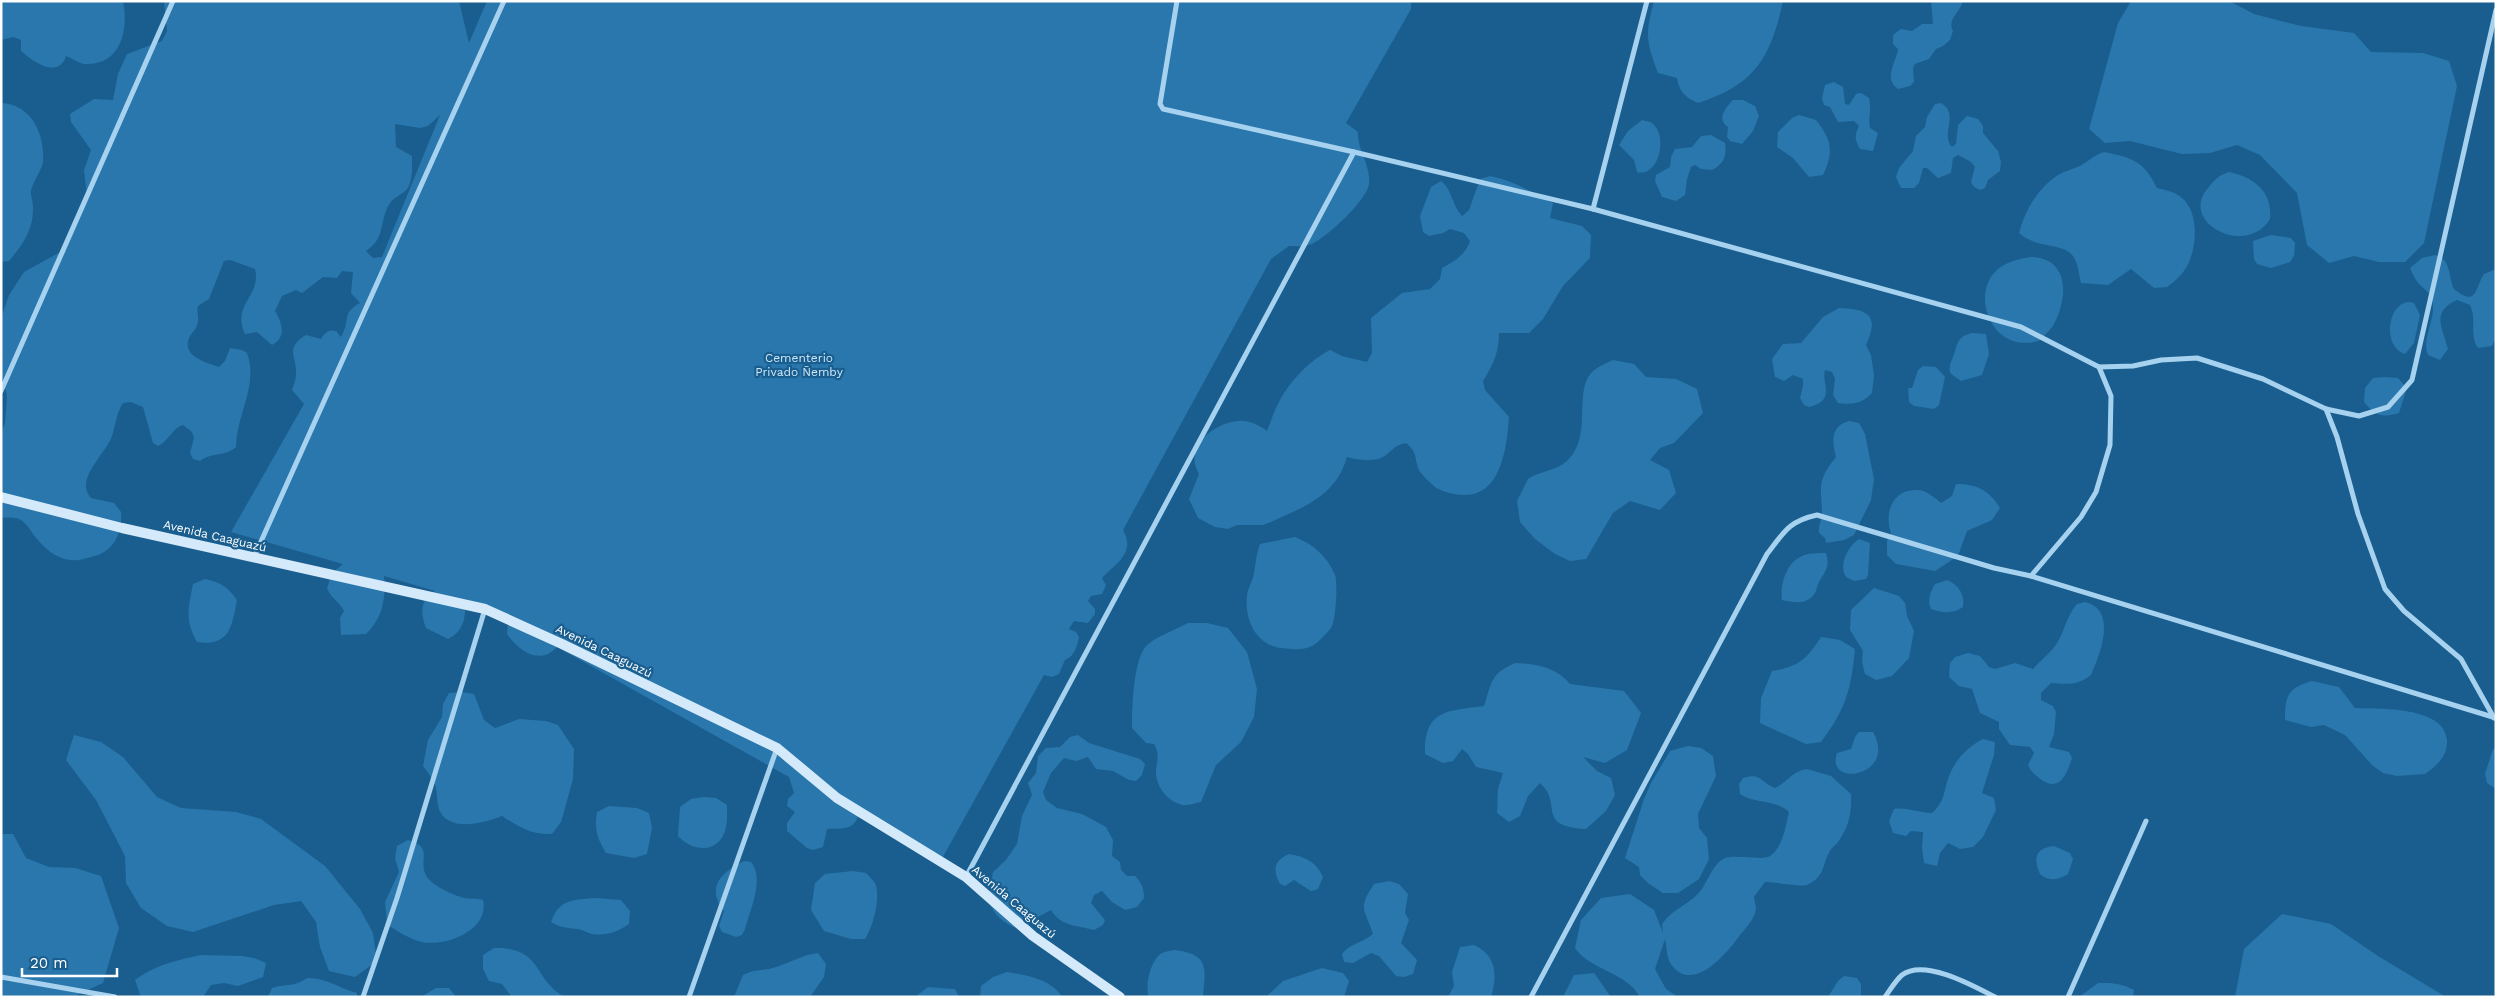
<svg xmlns="http://www.w3.org/2000/svg" width="2497" height="998" viewBox="0 0 2497 998" font-family="'Work Sans',sans-serif">
<rect width="100%" height="100%" fill="#195e8f"/>
<!-- green -->
<g fill="#2977ac" fill-rule="evenodd">
<path d="M 1,1 L 123,1 C 129,30 121,66 84,64 C 78,63 72,58 66,56 C 58,80 32,61 21,51 L 21,40 L 13,37 L 1,40 Z"/>
<path d="M 164,1 L 459,1 L 469,43 L 487,1 L 1411,1 L 1411,9 L 1346,123 L 1358,132 C 1357,150 1371,165 1369,184 C 1367,200 1327,237 1312,244 C 1304,247 1297,246 1289,246 L 1271,259 L 1123,530 C 1136,553 1116,563 1102,578 L 1106,585 L 1102,594 L 1091,596 L 1088,601 L 1095,609 L 1095,614 L 1088,623 L 1074,621 L 1069,629 L 1076,632 L 1079,637 C 1077,646 1075,656 1065,660 L 1059,674 L 1052,677 L 1044,675 L 940,862 L 858,816 C 854,831 839,828 827,829 L 823,847 L 813,850 L 807,848 L 787,831 L 787,823 L 795,812 L 787,806 L 788,799 L 794,793 L 789,777 L 557,647 C 540,666 519,651 507,634 L 508,622 L 478,603 L 464,599 C 467,616 464,631 448,639 L 426,628 C 420,612 420,600 435,591 L 384,576 C 386,598 383,618 366,634 L 341,635 L 340,618 L 344,611 C 340,602 331,599 327,588 L 332,573 L 343,564 L 231,532 L 304,404 L 292,390 C 294,385 296,379 296,374 C 297,355 284,349 306,335 L 321,339 C 325,333 328,329 336,331 L 341,337 C 351,320 341,313 360,303 L 351,293 L 353,272 L 342,271 L 337,278 L 323,277 L 302,293 L 296,290 L 282,296 L 275,311 C 282,322 287,338 272,345 L 257,332 L 245,334 C 231,305 262,295 255,269 L 230,260 L 224,261 L 209,299 L 198,306 C 196,313 200,318 197,325 C 196,330 191,333 189,338 C 182,357 206,362 219,367 L 225,361 L 230,348 L 242,350 L 247,353 C 259,385 236,415 236,447 C 225,457 211,452 200,461 L 193,459 L 190,453 L 194,438 L 192,432 L 183,425 C 172,428 169,441 158,446 L 153,443 L 143,407 L 131,402 L 123,403 C 116,414 116,424 112,436 C 106,454 74,479 91,498 L 114,503 L 121,512 C 122,527 119,539 108,549 C 101,555 95,556 87,558 C 67,565 50,555 37,539 C 25,524 25,515 1,518 L 1,433 L 5,423 L 7,396 L 1,371 L 1,318 L 9,295 L 24,272 L 62,251 L 87,196 L 84,170 L 91,150 L 71,122 L 70,114 L 94,99 L 113,100 L 118,74 L 127,54 L 162,41 L 167,31 ZM 440,115 L 382,257 L 373,258 L 366,251 C 387,237 378,222 390,203 C 394,197 404,194 408,188 C 413,178 412,167 412,156 L 396,147 L 395,124 L 420,128 L 428,126 Z"/>
<path d="M 1654,1 L 1783,1 C 1771,57 1755,85 1698,103 C 1686,98 1679,92 1677,78 L 1658,73 C 1646,41 1645,35 1654,1 Z"/>
<path d="M 1931,1 L 1963,1 C 1960,13 1947,18 1953,31 L 1950,40 L 1943,46 L 1936,49 L 1929,59 L 1915,64 L 1913,68 L 1914,82 L 1910,86 L 1898,89 C 1883,78 1896,63 1898,49 L 1893,44 L 1893,35 L 1901,29 L 1912,31 L 1922,24 L 1933,24 Z"/>
<polygon points="2131,1 2229,1 2254,14 2301,26 2354,33 2371,52 2423,53 2449,61 2457,86 2424,243 2405,262 2379,262 2354,256 2329,263 2307,245 2297,193 2260,155 2237,145 2210,153 2182,154 2130,141 2105,143 2089,129 2118,23"/>
<path d="M 1834,82 L 1843,87 L 1845,104 L 1849,105 L 1856,94 L 1861,93 L 1869,98 C 1872,109 1868,117 1870,128 L 1878,133 L 1873,151 L 1860,149 C 1855,140 1854,136 1859,126 L 1854,121 L 1838,122 L 1830,107 L 1824,105 L 1822,98 L 1825,85 Z"/>
<path d="M 1733,100 L 1743,100 L 1755,106 L 1759,116 L 1753,131 L 1742,144 L 1730,141 L 1727,137 L 1728,127 C 1716,119 1726,107 1733,100 Z"/>
<path d="M 1,103 C 32,104 45,135 43,162 C 41,172 33,181 31,191 C 30,195 33,201 33,206 C 34,229 23,244 9,261 L 1,262 Z"/>
<path d="M 1941,103 C 1960,114 1940,134 1952,147 L 1956,144 L 1958,125 L 1967,116 L 1978,119 L 1983,126 L 1983,133 L 1998,151 L 2001,162 L 2000,171 L 1988,180 L 1985,188 L 1980,190 L 1974,187 L 1971,182 L 1975,167 L 1971,162 L 1958,155 L 1953,158 L 1951,173 L 1938,178 L 1927,168 L 1923,168 L 1919,183 L 1914,188 L 1901,188 L 1896,177 L 1899,168 L 1913,151 L 1916,136 L 1925,127 L 1927,117 L 1935,104 Z"/>
<path d="M 1799,115 L 1816,120 C 1832,140 1834,152 1823,175 L 1809,177 L 1793,158 L 1777,147 L 1778,132 L 1792,118 Z"/>
<path d="M 1642,120 C 1645,121 1651,121 1653,124 C 1668,136 1659,178 1637,172 L 1634,160 L 1619,145 L 1628,131 Z"/>
<path d="M 1711,135 L 1725,143 C 1727,156 1724,164 1712,170 L 1701,169 L 1695,165 L 1691,167 L 1687,179 L 1685,195 L 1676,201 L 1662,197 L 1655,181 L 1656,175 L 1670,167 L 1671,157 L 1675,149 L 1692,147 L 1701,136 Z"/>
<path d="M 2104,152 C 2133,158 2144,161 2157,188 C 2165,190 2176,192 2182,198 C 2200,213 2197,250 2186,268 C 2181,276 2174,282 2167,287 L 2154,288 L 2131,269 L 2108,285 L 2081,283 C 2079,275 2078,263 2073,256 C 2063,242 2036,249 2019,233 C 2025,210 2038,188 2058,175 C 2065,171 2073,169 2080,166 C 2089,161 2094,155 2104,152 Z"/>
<path d="M 2229,172 C 2253,177 2273,191 2270,219 C 2246,258 2178,222 2208,188 C 2214,180 2219,175 2229,172 Z"/>
<path d="M 1490,176 C 1516,181 1530,192 1553,203 L 1550,218 L 1582,226 L 1591,235 L 1590,258 L 1563,286 L 1543,319 L 1529,333 L 1499,333 C 1499,353 1493,365 1483,381 L 1485,390 L 1509,417 C 1507,445 1502,496 1464,495 C 1456,495 1442,492 1435,487 C 1430,483 1422,475 1419,470 C 1414,458 1418,453 1406,443 C 1394,446 1395,448 1386,455 C 1376,463 1358,460 1347,457 C 1336,496 1304,507 1271,522 L 1263,525 L 1237,525 L 1228,529 L 1215,527 L 1198,518 L 1189,499 L 1199,474 C 1183,448 1213,423 1238,421 C 1248,420 1259,425 1267,431 C 1271,421 1274,411 1279,402 C 1289,382 1310,360 1330,350 L 1342,356 L 1367,362 L 1372,353 L 1371,318 L 1402,293 L 1430,289 L 1440,279 L 1442,268 C 1454,262 1466,254 1470,241 L 1464,233 L 1450,229 L 1443,233 L 1429,236 L 1423,232 L 1420,216 L 1431,187 L 1441,181 C 1453,191 1451,203 1462,216 L 1469,210 L 1480,179 Z"/>
<polygon points="2271,235 2291,238 2295,243 2294,256 2290,262 2271,268 2257,264 2254,259 2253,241"/>
<path d="M 2435,255 C 2452,259 2448,277 2454,289 C 2477,308 2475,288 2484,274 L 2496,269 L 2496,337 L 2492,346 L 2478,348 C 2469,335 2477,319 2470,305 L 2457,300 C 2430,312 2443,328 2448,349 L 2440,360 L 2428,355 C 2421,339 2437,318 2432,300 C 2430,292 2425,290 2420,285 C 2415,280 2412,273 2410,268 L 2422,258 Z"/>
<path d="M 2031,257 C 2069,258 2068,296 2055,322 C 2052,329 2045,334 2041,340 C 1993,357 1968,294 1998,269 C 2008,261 2020,259 2031,257 Z"/>
<path d="M 2408,302 L 2414,303 L 2420,315 L 2414,343 L 2405,354 C 2383,348 2386,305 2408,302 Z"/>
<path d="M 1839,308 C 1868,309 1880,315 1866,345 L 1871,355 L 1874,375 L 1872,393 C 1862,404 1851,405 1838,403 L 1833,395 L 1835,379 L 1832,372 L 1825,370 C 1821,384 1837,400 1809,407 L 1804,405 L 1800,398 L 1803,386 L 1803,379 L 1793,375 L 1784,381 L 1775,377 L 1772,359 L 1783,344 L 1801,343 L 1823,317 Z"/>
<path d="M 1972,333 L 1986,334 L 1989,354 L 1982,375 L 1961,381 L 1950,373 C 1949,366 1950,364 1953,357 C 1958,344 1956,337 1972,333 Z"/>
<path d="M 1613,360 L 1634,364 L 1646,377 L 1676,379 L 1697,389 L 1703,413 L 1674,443 L 1660,448 L 1650,460 L 1669,470 L 1676,493 L 1660,510 L 1630,501 L 1613,513 L 1586,559 L 1570,561 L 1555,554 L 1535,539 L 1520,522 L 1517,501 L 1528,479 C 1540,471 1556,471 1567,461 C 1594,436 1572,391 1593,371 C 1598,367 1606,363 1613,360 Z"/>
<polygon points="1923,366 1936,367 1945,377 1939,405 1934,409 1914,406 1909,402 1908,388 1912,388 1918,370"/>
<path d="M 2385,377 L 2398,378 L 2407,388 L 2399,413 C 2382,418 2375,416 2364,402 L 2365,388 L 2373,378 Z"/>
<path d="M 1849,421 L 1859,423 L 1865,434 L 1874,479 L 1871,500 L 1854,535 L 1844,540 L 1826,543 L 1825,538 L 1819,533 C 1818,525 1822,520 1822,513 C 1821,485 1817,481 1836,457 C 1832,442 1830,426 1849,421 Z"/>
<path d="M 1956,484 C 1977,484 1989,490 2000,508 L 1992,520 L 1967,531 L 1958,556 L 1935,571 L 1896,564 L 1887,555 L 1887,541 L 1891,533 C 1884,514 1892,488 1918,490 C 1926,490 1935,498 1941,503 L 1952,496 Z"/>
<path d="M 1295,537 C 1313,544 1328,557 1335,575 C 1338,583 1336,620 1331,628 C 1327,633 1318,643 1312,646 C 1302,651 1292,649 1282,648 C 1256,646 1244,619 1247,595 C 1248,587 1253,581 1254,573 C 1256,563 1256,554 1260,544 Z"/>
<path d="M 1859,539 L 1870,543 L 1868,575 L 1866,579 L 1854,581 L 1846,577 C 1838,565 1848,546 1859,539 Z"/>
<path d="M 1826,553 C 1830,567 1826,570 1819,582 C 1817,585 1817,589 1815,593 C 1807,605 1795,603 1782,600 C 1780,584 1786,563 1802,556 C 1808,553 1819,553 1826,553 Z"/>
<path d="M 205,579 C 220,582 228,587 237,600 C 232,626 230,647 197,642 C 185,620 188,609 193,584 Z"/>
<path d="M 1947,580 C 1959,585 1965,595 1963,607 C 1954,614 1942,613 1931,609 C 1927,601 1930,592 1935,584 Z"/>
<polygon points="1874,588 1899,596 1905,603 1907,616 1914,631 1909,658 1892,676 1876,680 1865,674 1862,662 1863,651 1850,630 1851,610"/>
<path d="M 2085,602 C 2118,610 2100,654 2091,675 C 2077,686 2067,684 2051,683 L 2041,693 L 2041,700 L 2053,706 L 2056,712 L 2054,734 L 2049,747 L 2069,752 L 2072,758 C 2066,777 2058,794 2038,777 C 2033,773 2030,770 2028,765 L 2034,753 L 2030,747 L 2010,745 L 1999,729 L 1999,722 L 1980,713 L 1972,689 L 1959,686 L 1949,677 L 1950,663 L 1955,657 L 1968,653 L 1980,656 L 1989,667 L 1995,669 L 2015,663 L 2033,669 C 2040,661 2049,654 2055,646 C 2065,632 2066,616 2077,604 Z"/>
<path d="M 1188,623 L 1207,623 L 1228,628 L 1247,652 L 1257,689 L 1254,717 L 1241,742 L 1216,765 L 1201,802 C 1195,803 1188,806 1182,805 C 1167,801 1155,786 1156,770 C 1157,760 1160,754 1154,744 L 1146,743 L 1132,728 C 1132,708 1133,659 1147,645 C 1159,635 1175,630 1188,623 Z"/>
<path d="M 1821,637 L 1840,640 L 1855,649 C 1851,690 1846,709 1821,742 L 1806,744 L 1760,723 L 1761,698 L 1772,671 C 1798,667 1807,659 1821,637 Z"/>
<path d="M 1515,663 C 1536,664 1556,667 1570,684 L 1624,691 L 1641,713 L 1627,750 L 1605,763 L 1583,757 L 1597,771 L 1611,778 L 1615,795 L 1606,811 L 1586,829 C 1534,826 1564,804 1540,783 L 1528,796 L 1520,816 L 1509,822 L 1497,813 L 1498,789 L 1503,773 L 1476,767 L 1468,754 L 1462,749 L 1453,761 L 1443,763 L 1425,754 C 1424,709 1448,711 1484,706 C 1492,682 1490,674 1515,663 Z"/>
<path d="M 2312,681 L 2339,687 L 2355,708 C 2380,709 2444,706 2447,740 C 2448,755 2437,766 2425,774 L 2397,776 L 2383,773 L 2373,766 L 2345,735 L 2324,725 L 2311,727 L 2285,720 C 2285,695 2288,688 2312,681 Z"/>
<path d="M 462,692 L 474,694 L 484,720 L 495,728 L 519,719 L 546,721 L 558,725 L 574,749 L 573,779 L 565,808 L 561,822 L 552,834 C 531,835 519,827 502,816 C 485,823 447,833 439,809 C 436,801 438,790 434,782 C 431,777 427,771 423,766 L 428,740 L 442,717 L 443,704 L 449,693 Z"/>
<path d="M 1859,732 L 1873,732 C 1898,776 1825,789 1837,753 L 1851,749 L 1855,737 Z"/>
<polygon points="74,735 101,742 123,757 157,797 181,808 236,812 261,819 325,866 360,909 373,933 377,961 355,977 329,971 320,947 316,922 301,901 274,905 193,932 167,926 141,908 126,883 125,856 96,800 66,760"/>
<path d="M 1078,735 L 1089,743 L 1140,759 L 1145,764 L 1142,775 L 1136,781 L 1129,780 L 1113,771 L 1096,769 L 1088,757 L 1076,761 L 1064,758 L 1051,773 L 1043,792 L 1046,800 L 1057,808 L 1082,814 L 1106,827 L 1113,840 L 1112,856 L 1120,862 L 1121,870 L 1127,876 L 1135,876 C 1142,883 1144,889 1144,898 L 1137,907 L 1125,910 L 1112,902 L 1102,891 L 1094,895 L 1091,903 L 1105,920 L 1103,925 L 1094,930 C 1077,925 1061,927 1051,910 L 1036,918 L 1022,930 C 1005,925 996,917 988,901 L 993,872 L 1006,860 L 1017,844 L 1022,816 L 1032,795 L 1028,783 L 1036,773 L 1038,756 L 1046,748 L 1060,747 L 1070,737 Z"/>
<path d="M 1983,739 L 1995,742 L 1994,755 L 1982,793 L 1994,798 L 1996,810 L 1983,837 L 1973,847 L 1960,849 L 1948,843 L 1940,853 L 1937,866 L 1924,863 L 1922,847 L 1923,832 L 1911,831 L 1906,836 L 1893,833 L 1889,821 L 1894,809 C 1908,807 1918,813 1932,813 C 1945,801 1943,794 1948,779 C 1954,761 1967,747 1983,739 Z"/>
<polygon points="1688,746 1701,748 1713,756 1716,776 1698,814 1699,828 1707,838 1709,859 1699,879 1678,893 1663,893 1648,883 1640,875 1639,867 1625,858 1644,799 1651,783 1670,751"/>
<polygon points="2493,749 2496,749 2496,789 2487,783 2485,774"/>
<path d="M 1807,769 L 1831,776 L 1851,794 C 1852,812 1849,827 1838,842 C 1836,845 1832,847 1830,851 C 1822,864 1826,876 1807,885 C 1802,887 1774,882 1765,882 L 1754,897 C 1754,900 1756,905 1756,909 C 1755,918 1746,928 1740,935 C 1728,952 1696,991 1674,968 C 1666,960 1667,948 1665,939 L 1655,969 L 1666,989 L 1678,997 L 1640,997 C 1625,971 1591,971 1575,948 L 1581,920 L 1601,898 L 1630,894 L 1654,910 L 1663,933 L 1662,924 C 1672,909 1691,904 1702,889 C 1709,878 1713,864 1725,858 C 1731,856 1739,857 1745,857 C 1752,857 1761,859 1768,857 C 1782,851 1786,825 1789,812 C 1776,799 1754,804 1740,794 L 1739,784 L 1743,778 C 1761,772 1760,782 1775,788 C 1788,782 1792,771 1807,769 Z"/>
<path d="M 704,797 L 716,798 L 727,805 C 727,815 728,827 723,836 C 712,855 690,849 678,836 L 680,807 L 691,799 Z"/>
<path d="M 609,806 L 637,808 L 649,813 L 652,828 L 647,854 L 634,858 L 606,853 C 597,838 594,829 597,812 Z"/>
<polygon points="1,834 13,834 26,858 49,867 75,868 101,876 119,928 103,983 73,997 1,997"/>
<path d="M 408,840 C 435,847 417,861 427,877 C 433,886 453,895 464,898 C 470,899 477,898 483,900 C 490,930 446,947 422,942 C 410,939 396,931 387,924 L 385,902 L 399,872 L 395,858 L 397,846 Z"/>
<path d="M 2054,846 L 2070,853 L 2073,859 L 2068,874 C 2058,880 2049,882 2040,874 C 2033,859 2035,848 2054,846 Z"/>
<path d="M 1289,854 C 1305,857 1316,861 1323,877 L 1318,889 L 1311,891 L 1294,880 L 1285,886 L 1280,884 C 1273,870 1273,861 1289,854 Z"/>
<path d="M 744,861 L 751,862 C 765,879 750,910 745,929 L 742,935 L 736,937 L 722,932 L 719,926 L 724,911 C 705,887 722,872 744,861 Z"/>
<path d="M 853,871 L 866,873 C 869,876 874,881 876,885 C 880,901 873,926 865,939 L 851,939 L 824,931 L 811,910 L 815,883 L 825,874 Z"/>
<path d="M 1389,881 L 1399,884 L 1408,894 L 1405,913 L 1409,920 L 1401,943 L 1417,960 L 1413,974 L 1404,977 L 1396,976 L 1379,956 L 1371,953 L 1353,963 L 1344,962 L 1342,954 C 1351,943 1362,943 1373,934 C 1365,909 1357,909 1374,884 Z"/>
<path d="M 595,898 L 621,900 L 630,911 L 629,924 C 617,932 607,936 592,934 C 587,933 582,929 577,929 C 564,927 564,929 551,922 C 559,899 573,900 595,898 Z"/>
<polygon points="2282,914 2331,924 2378,956 2446,997 2235,997 2244,949"/>
<path d="M 1474,945 C 1496,955 1498,975 1491,997 L 1448,997 L 1454,986 L 1452,972 L 1460,947 Z"/>
<path d="M 494,948 C 544,947 532,980 565,997 L 512,997 L 502,984 L 489,981 L 483,969 L 483,955 Z"/>
<path d="M 1174,950 C 1209,954 1206,967 1203,997 L 1149,997 C 1145,985 1150,964 1159,955 C 1162,952 1170,951 1174,950 Z"/>
<path d="M 818,953 L 826,964 L 824,977 L 810,997 L 734,997 L 743,975 C 755,969 758,971 769,969 C 787,965 800,955 818,953 Z"/>
<path d="M 201,955 L 242,956 L 254,958 L 266,963 L 263,977 L 238,986 L 224,983 L 211,985 L 203,997 L 141,997 L 135,980 C 155,965 177,960 201,955 Z"/>
<polygon points="1322,968 1343,973 1349,981 1344,997 1266,997 1283,981"/>
<path d="M 1007,972 C 1025,975 1052,979 1062,997 L 980,997 L 981,986 L 993,977 Z"/>
<polygon points="1594,973 1611,997 1563,997 1574,975"/>
<polygon points="1844,976 1857,978 1861,984 1861,997 1828,997 1838,981"/>
<path d="M 307,978 C 325,977 339,988 357,993 L 357,997 L 268,997 L 272,988 C 287,983 293,988 307,978 Z"/>
<path d="M 2098,983 C 2111,983 2122,983 2134,990 L 2133,997 L 2079,997 Z"/>
<polygon points="928,987 955,989 959,997 915,997"/>
<polygon points="436,988 449,988 456,997 421,997"/>
</g>
<g fill="none" stroke-linecap="round" stroke-linejoin="round">
<!-- street -->
<g stroke="#a7d2ef" stroke-width="5">
<polyline points="1177,1 1160,104 1163,109 1354,152"/>
<polyline points="1593,209 1647,1"/>
<polyline points="2099,367 2133,366 2161,360 2197,358 2263,379 2326,409 2337,437 2358,514 2385,589 2404,611 2461,659 2494,718"/>
<polyline points="1,391 173,1"/>
<polyline points="2326,409 2359,416 2388,407 2412,380 2496,10"/>
<polyline points="254,557 504,1"/>
<polyline points="966,877 1354,152 1593,209 2021,327 2099,367 2111,396 2110,445 2096,492 2081,517 2031,576 2496,718"/>
<polyline points="1,977 115,997"/>
<polyline points="363,997 397,898 485,609"/>
<polyline points="689,997 777,748"/>
<path d="M 1531,997 L 1767,554 C 1784,532 1789,521 1817,515 L 1994,568 L 2031,576"/>
<path d="M 1885,997 C 1890,990 1896,980 1902,975 C 1924,958 1974,986 1995,997"/>
<polyline points="2068,997 2146,821"/>
</g>
<!-- secondary -->
<polyline stroke="#d4eafa" stroke-width="10" points="1,497 122,528 485,609 562,644 777,748 837,798 966,877 1033,936 1120,997"/>
</g>
<g text-anchor="middle" stroke-width="4.5" stroke-linejoin="round" paint-order="stroke">
<!-- park labels -->
<g font-size="12" fill="#cde8fa" stroke="#195e8f">
<text x="799" y="362">Cementerio<tspan x="799" dy="14">Privado Ñemby</tspan></text>
</g>
<!-- street labels -->
<g font-size="12" fill="#fff" stroke="#195e8f">
<text transform="translate(215 536) rotate(13)" y="4">Avenida Caaguazú</text>
<text transform="translate(604 651) rotate(26)" y="4">Avenida Caaguazú</text>
<text transform="translate(1014 902) rotate(40)" y="4">Avenida Caaguazú</text>
</g>
</g>
<!-- border -->
<rect width="2497" height="998" fill="none" stroke="#ffffff" stroke-width="5"/>
<!-- scale -->
<path d="M22 968v8h95v-8" fill="none" stroke="#ffffff" stroke-width="2.5"/>
<text x="30" y="968" font-size="15" fill="#ffffff" stroke="#195e8f" stroke-width="4" paint-order="stroke">20 m</text>
</svg>
